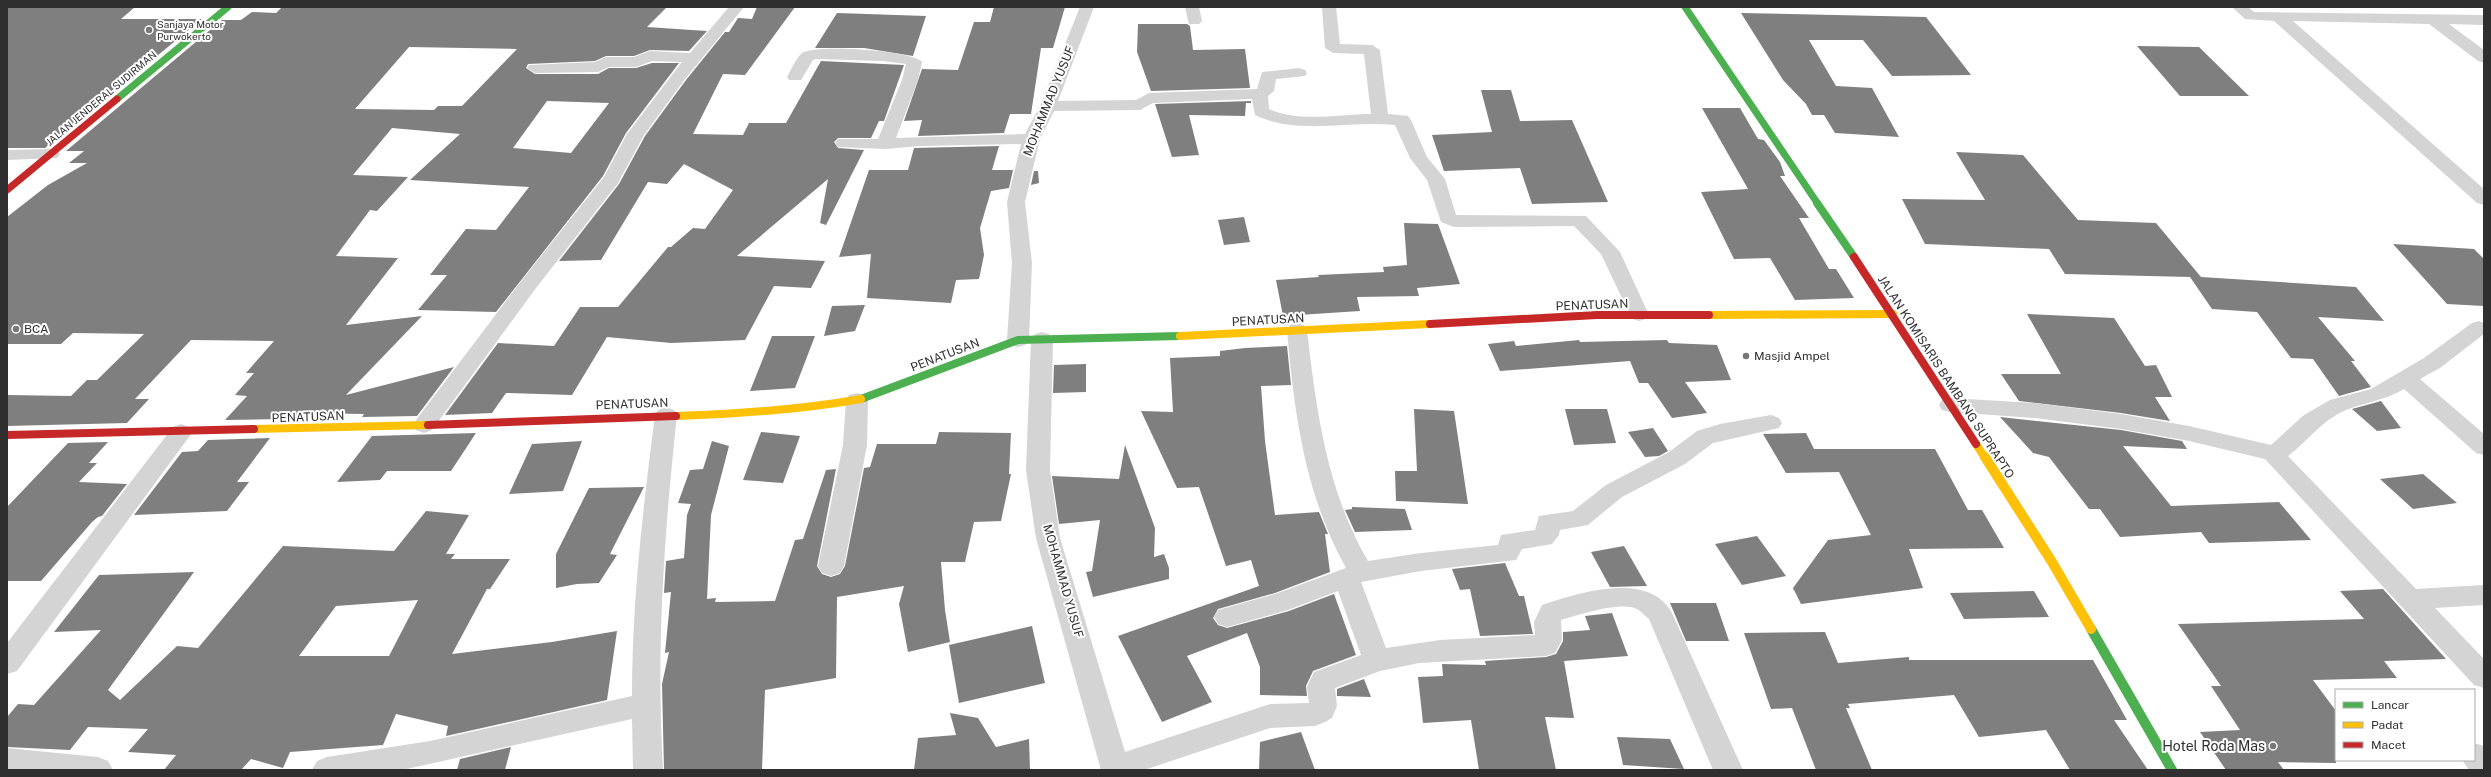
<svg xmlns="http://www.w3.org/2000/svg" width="2491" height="777" viewBox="0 0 2491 777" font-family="'Public Sans',sans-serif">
<rect width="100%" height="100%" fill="#fff"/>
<!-- building -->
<g fill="#7f7f7f" fill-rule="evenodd">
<polygon points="7,7 135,7 121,19 202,19 45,148 7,148"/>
<path d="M 282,7 L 667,7 L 647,27 L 707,31 L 689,51 L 650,50 L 634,56 L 606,56 L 595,61 L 528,64 L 526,68 L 535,74 L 598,74 L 609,68 L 636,68 L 652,63 L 679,63 L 626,133 L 603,176 L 496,312 L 418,310 L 447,275 L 430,275 L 466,229 L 496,230 L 529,187 L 410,180 L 460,134 L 392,128 L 353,175 L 408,177 L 377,211 L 370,210 L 336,256 L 398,258 L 346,325 L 422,316 L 346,395 L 454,367 L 417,416 L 362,417 L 364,414 L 307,413 L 304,417 L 286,417 L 284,419 L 225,420 L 247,396 L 235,395 L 254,373 L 246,373 L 274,341 L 191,340 L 135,399 L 149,399 L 127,423 L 7,426 L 7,395 L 71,396 L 87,380 L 97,380 L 144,334 L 73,333 L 61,344 L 7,344 L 7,217 L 48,185 L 87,163 L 69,163 L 84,151 L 66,151 L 222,20 L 241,20 L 252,12 L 276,13 ZM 409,47 L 517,49 L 462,106 L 438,106 L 434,110 L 355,109 ZM 547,101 L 609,103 L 571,153 L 513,148 Z"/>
<polygon points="757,7 795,7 745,75 723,74 693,134 743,135 749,123 786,123 821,61 904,65 884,121 879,121 871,138 838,138 834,142 838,148 864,150 826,225 820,223 828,179 737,256 825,261 811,288 774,286 745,340 671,343 607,337 572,395 506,393 492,413 445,415 498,343 554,346 580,307 618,307 668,247 671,247 693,228 705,229 733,190 684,164 667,184 648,182 601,260 559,261 619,184 645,136 686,80 725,32 729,32 738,18 752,19"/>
<polygon points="994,7 1065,7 1053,48 1041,48 1031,114 1010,114 1004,133 918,136 922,120 904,121 922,69 958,70 974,22 990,22"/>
<polygon points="837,13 926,16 913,56 864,48 815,48"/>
<polygon points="1741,13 1926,17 1971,75 1892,76 1863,40 1809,40 1836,86 1872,88 1899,137 1835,133 1824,115 1812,115 1806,104 1783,80"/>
<polygon points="1138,24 1187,24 1190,26 1193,50 1245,49 1250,88 1151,91 1137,52"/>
<polygon points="2137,46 2199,47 2249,96 2180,96"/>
<polygon points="1481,90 1511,90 1520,121 1572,120 1608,202 1532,204 1520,168 1444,171 1432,135 1492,132"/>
<polygon points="1251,101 1251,103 1246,103 1245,116 1189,115 1199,155 1172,157 1155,104"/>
<polygon points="1702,108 1740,108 1758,139 1764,140 1780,162 1785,176 1780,176 1809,218 1799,218 1829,269 1836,269 1854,298 1795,300 1770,258 1734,259 1701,192 1748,189"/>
<polygon points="999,146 992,170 1013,170 1009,188 991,191 980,228 984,255 979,279 956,280 951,303 867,298 871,254 839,257 869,170 908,170 914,148"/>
<polygon points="1956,152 2023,155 2078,220 2156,223 2201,277 2356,287 2384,321 2318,317 2355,361 2351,361 2371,387 2339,396 2313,359 2291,358 2257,312 2212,309 2190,277 2065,274 2049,249 1925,244 1902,199 1985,200"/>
<polygon points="1034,171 1038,171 1039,183 1031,185"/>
<polygon points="1244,217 1250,242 1224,245 1218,220"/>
<polygon points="1404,223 1438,224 1460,284 1417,288 1419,296 1357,297 1360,311 1283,316 1276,280 1319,277 1318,275 1384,272 1383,267 1407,265"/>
<polygon points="2393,244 2474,249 2484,259 2484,306 2447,304"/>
<polygon points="865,305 855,331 824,336 832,306"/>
<polygon points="2027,314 2114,318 2145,366 2156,365 2172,397 2155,397 2170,421 2121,413 2019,401 2001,374 2061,374"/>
<polygon points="772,336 815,336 795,388 750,391"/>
<polygon points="1579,340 1580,342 1667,340 1669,343 1717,345 1731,380 1685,382 1707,413 1672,418 1648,383 1639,383 1630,361 1500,371 1488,344 1514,341 1516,346"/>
<polygon points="1287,346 1291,385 1261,386 1265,441 1275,515 1319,512 1328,534 1325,534 1330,572 1275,593 1218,609 1213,618 1218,625 1227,628 1289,611 1334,594 1356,655 1313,671 1306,686 1307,696 1260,695 1260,667 1247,633 1187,656 1212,702 1162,722 1118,636 1259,586 1251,560 1226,566 1199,487 1177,488 1141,411 1173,412 1170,358 1220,356 1220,351 1245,348"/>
<polygon points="1086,364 1086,392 1053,393 1054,365"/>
<polygon points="2381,401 2401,428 2377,431 2352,409"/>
<polygon points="1414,409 1454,411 1468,504 1396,501 1395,471 1417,471"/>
<polygon points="1565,409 1607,409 1616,443 1574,445"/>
<polygon points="2000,417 2121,430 2182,441 2187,449 2123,446 2171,506 2279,502 2311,540 2209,543 2201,532 2120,537 2100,509 2089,509 2049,457 2033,453"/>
<polygon points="1653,428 1668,451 1659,456 1645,457 1628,432"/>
<polygon points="761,432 800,436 783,483 743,480"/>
<polygon points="939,432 1011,433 1009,474 1011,474 1001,521 974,522 965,562 941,562 945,610 950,642 908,652 899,604 904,586 837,597 836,678 765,690 762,770 664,770 662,684 669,652 665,653 671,592 664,593 666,561 684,558 687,515 691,504 678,503 690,470 703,469 712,441 729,446 711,515 707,599 716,598 715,602 775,601 795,540 803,539 826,470 836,469 817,566 822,574 831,577 840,574 845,566 864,468 870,467 877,444 936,444"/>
<polygon points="476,433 451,471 387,471 380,480 337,482 372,436"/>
<polygon points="1806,433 1814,449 1935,449 1968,510 1982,510 2004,548 1909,549 1923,588 1801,604 1793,588 1828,540 1871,535 1839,472 1786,473 1763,434"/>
<polygon points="270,438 237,482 249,482 227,511 134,515 182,452 198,451 208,440"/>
<polygon points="582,441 563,491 509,494 532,444"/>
<polygon points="108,442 89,463 97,463 79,482 127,484 102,516 98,517 92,522 41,581 7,581 7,507 68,443"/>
<polygon points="1125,445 1155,528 1154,557 1164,554 1169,568 1169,579 1093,597 1086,572 1092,571 1100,520 1059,524 1052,476 1119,479"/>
<polygon points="2423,474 2457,503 2413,509 2380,479"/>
<polygon points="644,487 610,554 617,555 599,583 577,584 556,588 556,554 589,488"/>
<polygon points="1352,507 1405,509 1412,530 1355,532 1345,510 1352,509"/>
<path d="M 426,511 L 469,515 L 446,554 L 455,554 L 451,559 L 510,559 L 490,589 L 487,589 L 452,654 L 552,642 L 617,631 L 607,700 L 446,736 L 448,726 L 396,714 L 383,745 L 290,752 L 283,768 L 251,759 L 241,770 L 164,770 L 176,755 L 128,752 L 148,729 L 88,727 L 70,750 L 7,747 L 7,717 L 18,704 L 34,705 L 101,630 L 54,632 L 99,575 L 194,572 L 108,690 L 120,700 L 177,646 L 198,648 L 283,546 L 394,551 ZM 418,600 L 389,656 L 299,656 L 336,606 Z"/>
<polygon points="1757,536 1786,576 1742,585 1715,544"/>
<polygon points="1624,546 1647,586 1610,587 1591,552"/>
<polygon points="1505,563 1519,596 1524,596 1533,634 1480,636 1470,589 1460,590 1452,569"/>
<polygon points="2383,589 2446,659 2384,661 2397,678 2313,680 2336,711 2336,763 2278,762 2284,770 2226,770 2200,732 2240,730 2211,686 2221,686 2178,624 2364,619 2340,591"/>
<polygon points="2034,591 2049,617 1964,619 1950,593"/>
<polygon points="1670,603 1716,603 1729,641 1686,641"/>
<polygon points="1612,613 1628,656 1564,661 1574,718 1545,717 1556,770 1479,770 1471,720 1423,723 1418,677 1443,676 1442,664 1486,665 1485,661 1546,657 1556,654 1563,641 1563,632 1590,630 1585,616"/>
<polygon points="1032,626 1045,683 959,703 949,645"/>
<polygon points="1825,632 1838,663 1909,657 1909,660 2093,660 2127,720 2114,720 2148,770 2070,770 2046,730 1979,737 1954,695 1848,704 1850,708 1846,708 1872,770 1816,770 1792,708 1771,709 1744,633"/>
<polygon points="1364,679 1371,697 1337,696 1337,689"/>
<polygon points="950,713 978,718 996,747 1029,739 1030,770 914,770 918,738 956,735"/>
<polygon points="1301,732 1315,770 1259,770 1260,742"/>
<polygon points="1617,737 1670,739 1684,769 1623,765"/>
<polygon points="511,747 505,770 457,770 460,759"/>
</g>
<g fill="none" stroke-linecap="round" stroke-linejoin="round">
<!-- street -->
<g fill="#d4d4d4" fill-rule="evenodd">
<polygon points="729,7 744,7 685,79 644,135 618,183 536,288 432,430 424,433 416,430 413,425 416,420 522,280 604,177 627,134 682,62 652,61 636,67 609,67 598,72 535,73 527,68 529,65 595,62 606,57 634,57 650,51 690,53"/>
<path d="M 1080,7 L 1094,7 L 1058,101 L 1136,100 L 1149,93 L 1257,89 L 1262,72 L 1299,68 L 1305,70 L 1307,73 L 1305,76 L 1276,79 L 1274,91 L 1268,96 L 1269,109 C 1299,123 1339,114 1371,114 L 1364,54 L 1333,53 L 1325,48 L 1322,7 L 1336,7 L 1340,44 L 1372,45 L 1380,50 L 1388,114 L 1408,116 L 1411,120 L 1427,157 L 1445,179 L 1456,215 L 1586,216 L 1620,252 L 1649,315 L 1646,319 L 1639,321 L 1632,319 L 1601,254 L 1574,226 L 1454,227 L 1441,222 L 1427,180 L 1410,158 L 1395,125 C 1349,120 1299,136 1255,115 L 1252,99 L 1153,103 L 1140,110 L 1054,111 L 1040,139 L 1025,202 L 1032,263 L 1029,340 L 1025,345 L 1018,347 L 1011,345 L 1007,340 L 1012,263 L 1007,202 L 1021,144 L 920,146 L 885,149 L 838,147 L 835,143 L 838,139 L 878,139 L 902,80 L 906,64 L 883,61 L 816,59 L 813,60 L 801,80 L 789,80 L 787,77 C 791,70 796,58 802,53 C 814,44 914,50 922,62 L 918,80 L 896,138 L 1025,134 L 1040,106 Z"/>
<polygon points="1185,7 1199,7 1202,21 1199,24 1189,24"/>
<polygon points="2232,7 2248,7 2254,12 2484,15 2484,25 2449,24 2484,50 2484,63 2478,61 2429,24 2293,21 2484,189 2484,205 2477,203 2274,21 2245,19"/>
<polygon points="51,149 57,150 60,154 57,158 7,160 7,150"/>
<path d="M 2479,321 L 2484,323 L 2484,334 L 2440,368 L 2420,379 L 2484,434 L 2484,455 L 2476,453 L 2404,389 C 2383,401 2367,402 2346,410 C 2322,420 2308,441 2288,456 L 2416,589 L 2484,585 L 2484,605 L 2435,608 L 2484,659 L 2484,688 L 2474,685 L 2265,459 L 2189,441 L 2121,429 L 2035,418 L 1950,412 L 1942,410 L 1939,405 L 1942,400 L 1950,398 L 2035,403 L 2121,414 L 2189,426 L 2271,445 L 2304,415 L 2330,400 L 2371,389 L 2424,358 L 2472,323 Z"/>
<path d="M 1297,323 L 1304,325 L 1307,330 C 1316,408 1327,492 1368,561 L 1421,553 L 1498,545 L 1501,535 L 1535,530 L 1539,516 L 1573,511 L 1606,485 L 1669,452 L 1697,431 L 1720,424 L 1771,415 L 1779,418 L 1782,423 L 1779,428 L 1713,443 L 1685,464 L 1622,497 L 1588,525 L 1560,530 L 1559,535 L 1552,544 L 1522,549 L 1516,560 L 1421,571 L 1361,582 L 1386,648 L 1440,640 L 1535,635 L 1534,622 L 1542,605 C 1578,593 1649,570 1672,613 L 1743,770 L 1713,770 L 1649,619 C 1645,616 1641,611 1637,609 C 1620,601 1579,615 1561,620 L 1562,640 L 1555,653 L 1546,656 L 1419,663 L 1380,671 L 1335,688 L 1337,706 L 1332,718 L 1325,722 L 1315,726 L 1270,728 L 1144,770 L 1101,770 L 1036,538 L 1026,470 L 1031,339 L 1035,334 L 1042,332 L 1049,334 L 1053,339 L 1050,470 L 1060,538 L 1125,752 L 1270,704 L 1309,703 L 1307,687 L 1314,672 L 1361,655 L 1338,591 L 1288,610 L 1227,627 L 1218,624 L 1214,617 L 1218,610 L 1275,594 L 1346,568 C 1305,495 1294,412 1287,330 L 1290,325 Z"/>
<polygon points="857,393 865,395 868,400 867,445 844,566 840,573 831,576 822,573 818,566 843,445 846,400 849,395"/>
<path d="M 666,407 L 674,410 L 677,415 C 664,535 656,650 663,770 L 633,770 L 632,719 L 402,770 L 312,770 L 317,761 L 327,757 L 430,741 L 632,696 C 632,601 643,509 655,415 L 658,410 Z"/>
<polygon points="181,424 189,427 192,432 189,437 17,671 7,674 7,643 173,427"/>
<polygon points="2474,743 2484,746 2484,770 2469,770 2462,760 2474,760"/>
<polygon points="7,748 98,757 108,761 113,770 7,770"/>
</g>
<!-- fast-far2 -->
<g stroke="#4caf50" stroke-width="7">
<polyline points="1685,7 1818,204"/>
<polyline points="117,99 228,7"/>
</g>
<!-- fast-far1 -->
<g stroke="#4caf50" stroke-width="8">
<polyline points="1817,203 1854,257"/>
<polyline points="861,399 1018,340 1180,336"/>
</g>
<!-- fast -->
<polyline stroke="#4caf50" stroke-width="10" points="2091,629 2172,770"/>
<!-- slow-far1 -->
<g stroke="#ffc107" stroke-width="8">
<polyline points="1709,315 1893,314"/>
<polyline points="1180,336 1430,324"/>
<path d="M 676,416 C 738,414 799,410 861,399"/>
<polyline points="254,429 428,425"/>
<polyline points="1976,444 1985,458"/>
</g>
<!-- slow -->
<polyline stroke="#ffc107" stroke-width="10" points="1985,457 2052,562 2091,629"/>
<!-- jam-far1 -->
<polyline stroke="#c62828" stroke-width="7" points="7,190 117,99"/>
<!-- jam -->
<g stroke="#c62828" stroke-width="8">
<polyline points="1854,257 1976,444"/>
<polyline points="1430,324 1597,315 1709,315"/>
<polyline points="428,425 676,416"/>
<polyline points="7,435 254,429"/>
</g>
</g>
<!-- markers -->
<g fill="#787878" stroke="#fff" stroke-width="1.5">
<circle cx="149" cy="30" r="4"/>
<circle cx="16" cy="329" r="4"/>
<circle cx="1746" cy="356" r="4"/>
<circle cx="2273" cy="746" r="4"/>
</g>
<g text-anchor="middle" stroke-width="4" stroke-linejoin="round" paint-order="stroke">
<!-- far-poi labels -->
<g font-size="10" fill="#2f2f2f" stroke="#fff" text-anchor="start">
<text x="157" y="28">Sanjaya Motor<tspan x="157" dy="12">Purwokerto</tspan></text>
</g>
<!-- far-street labels -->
<g font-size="10" fill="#2f2f2f" stroke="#fff">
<text transform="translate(101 98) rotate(-40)" y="4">JALAN JENDERAL SUDIRMAN</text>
</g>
<!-- street labels -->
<g font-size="12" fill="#2f2f2f" stroke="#fff">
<text transform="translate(1049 101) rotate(-68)" y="4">MOHAMMAD YUSUF</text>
<text transform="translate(1592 305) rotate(-2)" y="4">PENATUSAN</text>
<text transform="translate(1268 320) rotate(-3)" y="4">PENATUSAN</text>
<text transform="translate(945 355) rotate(-21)" y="4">PENATUSAN</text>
<text transform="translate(1946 377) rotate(57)" y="4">JALAN KOMISARIS BAMBANG SUPRAPTO</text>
<text transform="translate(632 404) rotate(-2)" y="4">PENATUSAN</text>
<text transform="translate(308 417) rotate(-2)" y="4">PENATUSAN</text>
<text transform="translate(1063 581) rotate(74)" y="4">MOHAMMAD YUSUF</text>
</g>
<!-- poi labels -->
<g font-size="12" fill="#2f2f2f" stroke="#fff" text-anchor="start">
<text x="24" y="333">BCA</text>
<text x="1754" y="360">Masjid Ampel</text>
</g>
<!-- near-poi labels -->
<g font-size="14" fill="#2f2f2f" stroke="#fff" text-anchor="end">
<text x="2265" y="751">Hotel Roda Mas</text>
</g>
</g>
<!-- border -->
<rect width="2491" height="777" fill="none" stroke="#2f2f2f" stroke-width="16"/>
<!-- legend -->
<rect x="2335" y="689" width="140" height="72" fill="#ffffff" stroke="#acacac"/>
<rect x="2343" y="702" width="20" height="6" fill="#4caf50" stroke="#acacac"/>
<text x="2371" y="709" font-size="12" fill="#2f2f2f">Lancar</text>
<rect x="2343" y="722" width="20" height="6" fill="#ffc107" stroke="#acacac"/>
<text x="2371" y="729" font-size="12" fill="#2f2f2f">Padat</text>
<rect x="2343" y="742" width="20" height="6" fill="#c62828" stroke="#acacac"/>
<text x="2371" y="749" font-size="12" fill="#2f2f2f">Macet</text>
</svg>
